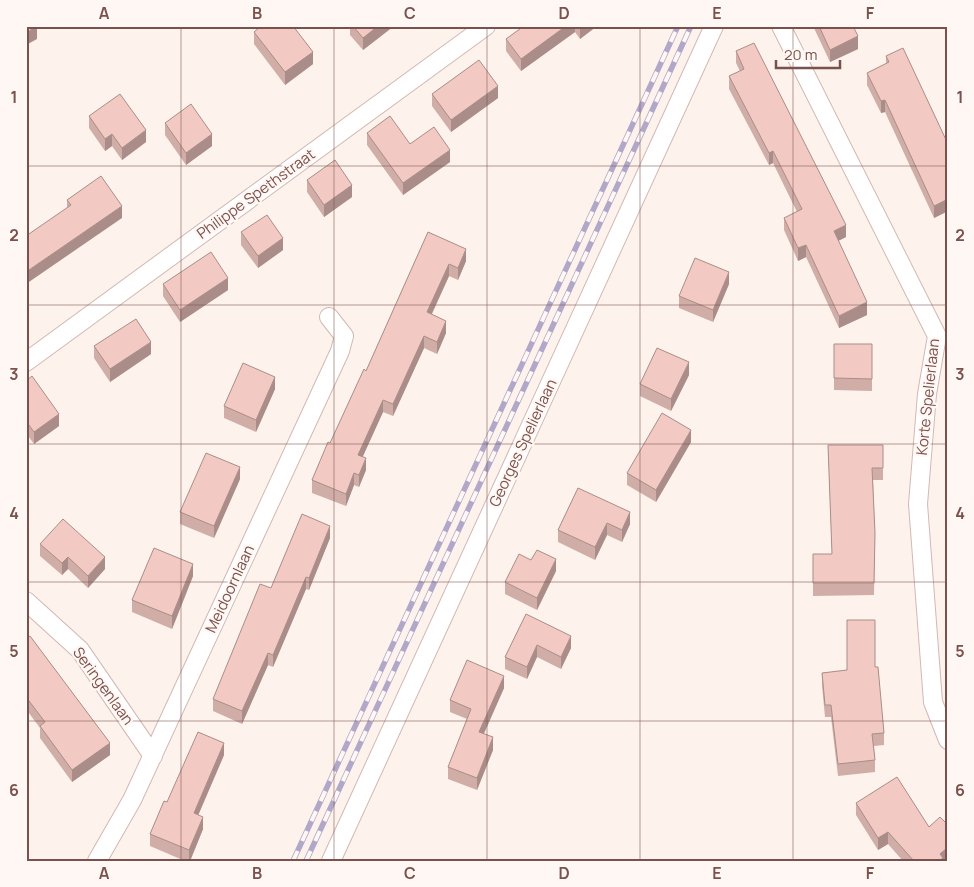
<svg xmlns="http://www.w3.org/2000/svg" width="974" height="887" viewBox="0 0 974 887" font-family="Manrope,sans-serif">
<rect width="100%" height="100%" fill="#fdf2ec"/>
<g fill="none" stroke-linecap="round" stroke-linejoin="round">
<!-- street casing -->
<g stroke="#d3b8b3" stroke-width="20">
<g id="street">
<polyline points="781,26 937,336 927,394 918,504 933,702 948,740"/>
<polyline points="26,362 486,26"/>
<polyline points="26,601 80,650 153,756"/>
<polyline points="97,861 132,800 340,351 344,336 329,317"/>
<polyline points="331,861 714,26"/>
</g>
</g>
<!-- street -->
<use href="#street" stroke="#fff" stroke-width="18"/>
<!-- rail casing -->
<g stroke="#b1a8c9" stroke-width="5.5">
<g id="rail">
<polyline points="293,861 678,26"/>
<polyline points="306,861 691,26"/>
</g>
</g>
<!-- rail -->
<use href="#rail" stroke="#fff7f3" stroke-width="4" stroke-dasharray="11" stroke-linecap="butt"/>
</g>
<!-- wall -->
<g fill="#d1ada8">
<polygon points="259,26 293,26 313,64 285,85 254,44 254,32 259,28"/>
<polygon points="350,26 394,26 363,50 350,35"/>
<polygon points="524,26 597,26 580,39 575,32 521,71 506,51 506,39"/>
<polygon points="813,26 853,26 858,49 830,62"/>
<polygon points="736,51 846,237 838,241 867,315 839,328 806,257 798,261 784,230 784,218 797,212 773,163 769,165 729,89 729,76 740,71 736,63"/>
<polygon points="886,56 948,144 948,211 934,218 885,112 881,113 867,85 867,73 886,64"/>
<polygon points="432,94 498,98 451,132 432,106"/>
<polygon points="89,116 146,142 122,160 112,146 105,151 89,128"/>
<polygon points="165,123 212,146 186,165 165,135"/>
<polygon points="367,133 410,144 450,162 403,195 367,145"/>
<polygon points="307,180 352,197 324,217 307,192"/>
<polygon points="67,200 122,218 67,207"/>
<polygon points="241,232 283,250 258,268 241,245"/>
<polygon points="428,232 466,261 458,280 449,276 432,314 446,333 437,354 424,348 393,416 383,412 363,456 366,470 359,487 354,485 346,506 312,493 312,480 330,443 366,371"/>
<polygon points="163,284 228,290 180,322 163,296"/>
<polygon points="729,284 713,322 679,308 679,296"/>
<polygon points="834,344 872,344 872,391 834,390"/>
<polygon points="94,346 151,354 110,382 94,358"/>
<polygon points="689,375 671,411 640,396 640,384"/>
<polygon points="26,381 59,426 34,444 26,433"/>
<polygon points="275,389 256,432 224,418 224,406"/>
<polygon points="691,442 656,502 627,485 627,473"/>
<polygon points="828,445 883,445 883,480 873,480 875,533 874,595 813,596 813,554 832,554"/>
<polygon points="240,479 214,538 180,524 180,512"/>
<polygon points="578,488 630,524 622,542 607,535 595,560 558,542 558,530"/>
<polygon points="330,538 309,590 306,589 273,667 268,665 242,724 213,711 213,699 271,588"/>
<polygon points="40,544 105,569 88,588 68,569 62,575 40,556"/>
<polygon points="531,560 556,571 537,610 505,594 505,582"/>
<polygon points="193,576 172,629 132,612 132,600"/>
<polygon points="526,614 571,648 561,669 537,657 527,679 505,669 505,657"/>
<polygon points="26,638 110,755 72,782 40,738 40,728 26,709"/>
<polygon points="875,667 884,733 884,745 874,746 875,760 875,772 838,776 831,717 825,717 822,685 822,673"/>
<polygon points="504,688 484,734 493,750 477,790 448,779 448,767 467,719 450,712 450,700"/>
<polygon points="224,755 198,815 203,829 190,861 185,861 150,846 150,834 167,802"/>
<polygon points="856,803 929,827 948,825 948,859 946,861 903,861 888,844 878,850 856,815"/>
</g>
<!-- shaded-wall -->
<g fill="#aa8d88">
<polygon points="37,26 37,39 26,45 26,33"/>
<polygon points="378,26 394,26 363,50 363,38"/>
<polygon points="566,26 575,26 575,32 521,71 521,59"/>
<polygon points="581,26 597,26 580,39 580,27"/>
<polygon points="858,36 858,49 830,62 830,50"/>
<polygon points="313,52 313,64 285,85 285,72"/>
<polygon points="498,86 498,98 451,132 451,120"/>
<polygon points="885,100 885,112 881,113 881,101"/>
<polygon points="146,130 146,142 122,160 122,148"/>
<polygon points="112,134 112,146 105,151 105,139"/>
<polygon points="212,134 212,146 186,165 186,153"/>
<polygon points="450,150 450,162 403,195 403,183"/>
<polygon points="773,151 773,163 769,165 769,153"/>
<polygon points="352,185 352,197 324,217 324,205"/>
<polygon points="948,199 948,211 934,218 934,206"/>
<polygon points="122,206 122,218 26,284 26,272"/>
<polygon points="846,225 846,237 834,243 834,231"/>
<polygon points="283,238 283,250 258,268 258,256"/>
<polygon points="806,245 806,257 798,261 798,248"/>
<polygon points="466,249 466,261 458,280 458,268"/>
<polygon points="449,264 449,276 427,324 427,312"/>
<polygon points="729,272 729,284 713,322 713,310"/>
<polygon points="228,278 228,290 180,322 180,310"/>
<polygon points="867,302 867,315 839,328 839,316"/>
<polygon points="446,321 446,333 437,354 437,342"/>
<polygon points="424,336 424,348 393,416 393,404"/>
<polygon points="151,342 151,354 110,382 110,369"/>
<polygon points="689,362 689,375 671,411 671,399"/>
<polygon points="275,377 275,389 256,432 256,420"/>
<polygon points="383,400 383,412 358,467 358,455"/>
<polygon points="59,414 59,426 34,444 34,432"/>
<polygon points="691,430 691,442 656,502 656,490"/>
<polygon points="366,458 366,470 359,487 359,475"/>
<polygon points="240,467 240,479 214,538 214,526"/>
<polygon points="354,473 354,485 346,506 346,494"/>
<polygon points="630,512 630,524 622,542 622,530"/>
<polygon points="607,523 607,535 595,560 595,547"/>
<polygon points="330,526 330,538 309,590 309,578"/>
<polygon points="68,557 68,569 62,575 62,563"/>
<polygon points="105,557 105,569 88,588 88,576"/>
<polygon points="556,559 556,571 537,610 537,598"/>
<polygon points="193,564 193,576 172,629 172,616"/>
<polygon points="306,577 306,589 273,667 273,655"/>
<polygon points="571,636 571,648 561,669 561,657"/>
<polygon points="537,645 537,657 527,679 527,667"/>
<polygon points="268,653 268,665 242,724 242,711"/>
<polygon points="504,676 504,688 479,744 479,732"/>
<polygon points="493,737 493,750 477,790 477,778"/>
<polygon points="110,743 110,755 72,782 72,770"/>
<polygon points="224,743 224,755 194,825 194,813"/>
<polygon points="203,817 203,829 190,861 189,861 189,850"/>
<polygon points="888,832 888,844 878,850 878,838"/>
<polygon points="948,847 948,859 946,861 939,861 940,854"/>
</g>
<!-- building -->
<g fill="#f3c9c3" stroke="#aa8d88">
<polygon points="26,26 37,26 26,33"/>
<polygon points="261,26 293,26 313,52 285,72 254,32"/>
<polygon points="353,26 378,26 363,38"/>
<polygon points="524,26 566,26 521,59 506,39"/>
<polygon points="819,26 853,26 858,36 830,50"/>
<polygon points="754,43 846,225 834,231 867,302 839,316 806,245 798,248 784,218 802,209 773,151 769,153 729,76 744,69 736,51"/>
<polygon points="903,48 948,144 948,199 934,206 885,100 881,101 867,73 889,62 886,56"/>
<polygon points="479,60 498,86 451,120 432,94"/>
<polygon points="120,94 146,130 122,148 112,134 105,139 89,116"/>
<polygon points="191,104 212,134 186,153 165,123"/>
<polygon points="390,116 410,144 434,127 450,150 403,183 367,133"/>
<polygon points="335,160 352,185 324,205 307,180"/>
<polygon points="101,176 122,206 26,272 26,236 71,205 67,200"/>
<polygon points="267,215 283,238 258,256 241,232"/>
<polygon points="428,232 466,249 458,268 449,264 427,312 446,321 437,342 424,336 393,404 383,400 358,455 366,458 359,475 354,473 346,494 312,480 328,442 330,443 364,369 366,371"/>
<polygon points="211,252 228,278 180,310 163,284"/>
<polygon points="695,258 729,272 713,310 679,296"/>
<polygon points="136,319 151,342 110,369 94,346"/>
<polygon points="834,344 872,344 872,379 834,378"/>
<polygon points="657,348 689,362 671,399 640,384"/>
<polygon points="243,363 275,377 256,420 224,406"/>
<polygon points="32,376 59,414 34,432 26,421 26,381"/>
<polygon points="662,413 691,430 656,490 627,473"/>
<polygon points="828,445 883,445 883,468 872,468 875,533 874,583 813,583 813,554 832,554"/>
<polygon points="206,453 240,467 214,526 180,512"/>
<polygon points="578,488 630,512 622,530 607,523 595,547 558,530"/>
<polygon points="302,514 330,526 309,578 306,577 273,655 268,653 242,711 213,699 260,584 271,588"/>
<polygon points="63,519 105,557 88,576 68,557 62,563 40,544"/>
<polygon points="154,548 193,564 172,616 132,600"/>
<polygon points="537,550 556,559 537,598 505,582 519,554 531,560"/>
<polygon points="526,614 571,636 561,657 537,645 527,667 505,657"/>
<polygon points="847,620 875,620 875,667 878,667 884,733 872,734 875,760 838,764 831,705 825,705 822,673 847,670"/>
<polygon points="30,636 110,743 72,770 40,726 45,722 26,697 26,638"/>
<polygon points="467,660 504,676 479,732 493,737 477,778 448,767 471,709 450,700"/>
<polygon points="198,732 224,743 194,813 203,817 189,850 150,834 164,801 167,802"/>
<polygon points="897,777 929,827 940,817 948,825 948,847 940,854 943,858 939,861 914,861 888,832 878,838 856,803"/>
</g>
<!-- grid -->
<path fill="none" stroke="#7a514d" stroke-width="1" stroke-opacity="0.55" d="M 181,26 L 181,861M 334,26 L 334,861M 487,26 L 487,861M 640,26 L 640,861M 793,26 L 793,861M 26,166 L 948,166M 26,305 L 948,305M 26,444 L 948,444M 26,582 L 948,582M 26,721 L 948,721"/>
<g text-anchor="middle" stroke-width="4.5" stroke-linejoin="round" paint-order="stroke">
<!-- street labels -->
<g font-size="15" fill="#7a514d" stroke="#fff7f3">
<text transform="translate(256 194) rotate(-36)" y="5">Philippe Spethstraat</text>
<text transform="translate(928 397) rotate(-84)" y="5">Korte Spelierlaan</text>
<text transform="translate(523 443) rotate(-65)" y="5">Georges Spelierlaan</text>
<text transform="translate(230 589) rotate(-65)" y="5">Meidoornlaan</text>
<text transform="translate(103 686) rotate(54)" y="5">Seringenlaan</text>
</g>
</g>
<!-- border -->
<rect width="974" height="887" fill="none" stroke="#fff7f3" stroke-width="55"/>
<!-- scale -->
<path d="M776 60v8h64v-8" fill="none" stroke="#7a514d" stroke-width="2.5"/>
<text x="784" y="60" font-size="15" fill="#7a514d" stroke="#fff7f3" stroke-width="4" paint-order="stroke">20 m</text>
<rect x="28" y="28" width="918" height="832" fill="none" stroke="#7a514d" stroke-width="2"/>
<g font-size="16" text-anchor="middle" font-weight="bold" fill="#7a514d">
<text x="104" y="19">A</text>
<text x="257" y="19">B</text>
<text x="410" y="19">C</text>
<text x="564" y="19">D</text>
<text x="717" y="19">E</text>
<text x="870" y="19">F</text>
<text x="14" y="103">1</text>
<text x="960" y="103">1</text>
<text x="14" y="241">2</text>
<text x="960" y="241">2</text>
<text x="14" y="380">3</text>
<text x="960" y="380">3</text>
<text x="14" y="519">4</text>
<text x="960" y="519">4</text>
<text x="14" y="657">5</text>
<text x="960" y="657">5</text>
<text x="14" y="796">6</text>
<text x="960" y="796">6</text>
<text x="104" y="879">A</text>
<text x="257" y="879">B</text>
<text x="410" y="879">C</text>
<text x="564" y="879">D</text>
<text x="717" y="879">E</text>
<text x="870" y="879">F</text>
</g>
</svg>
